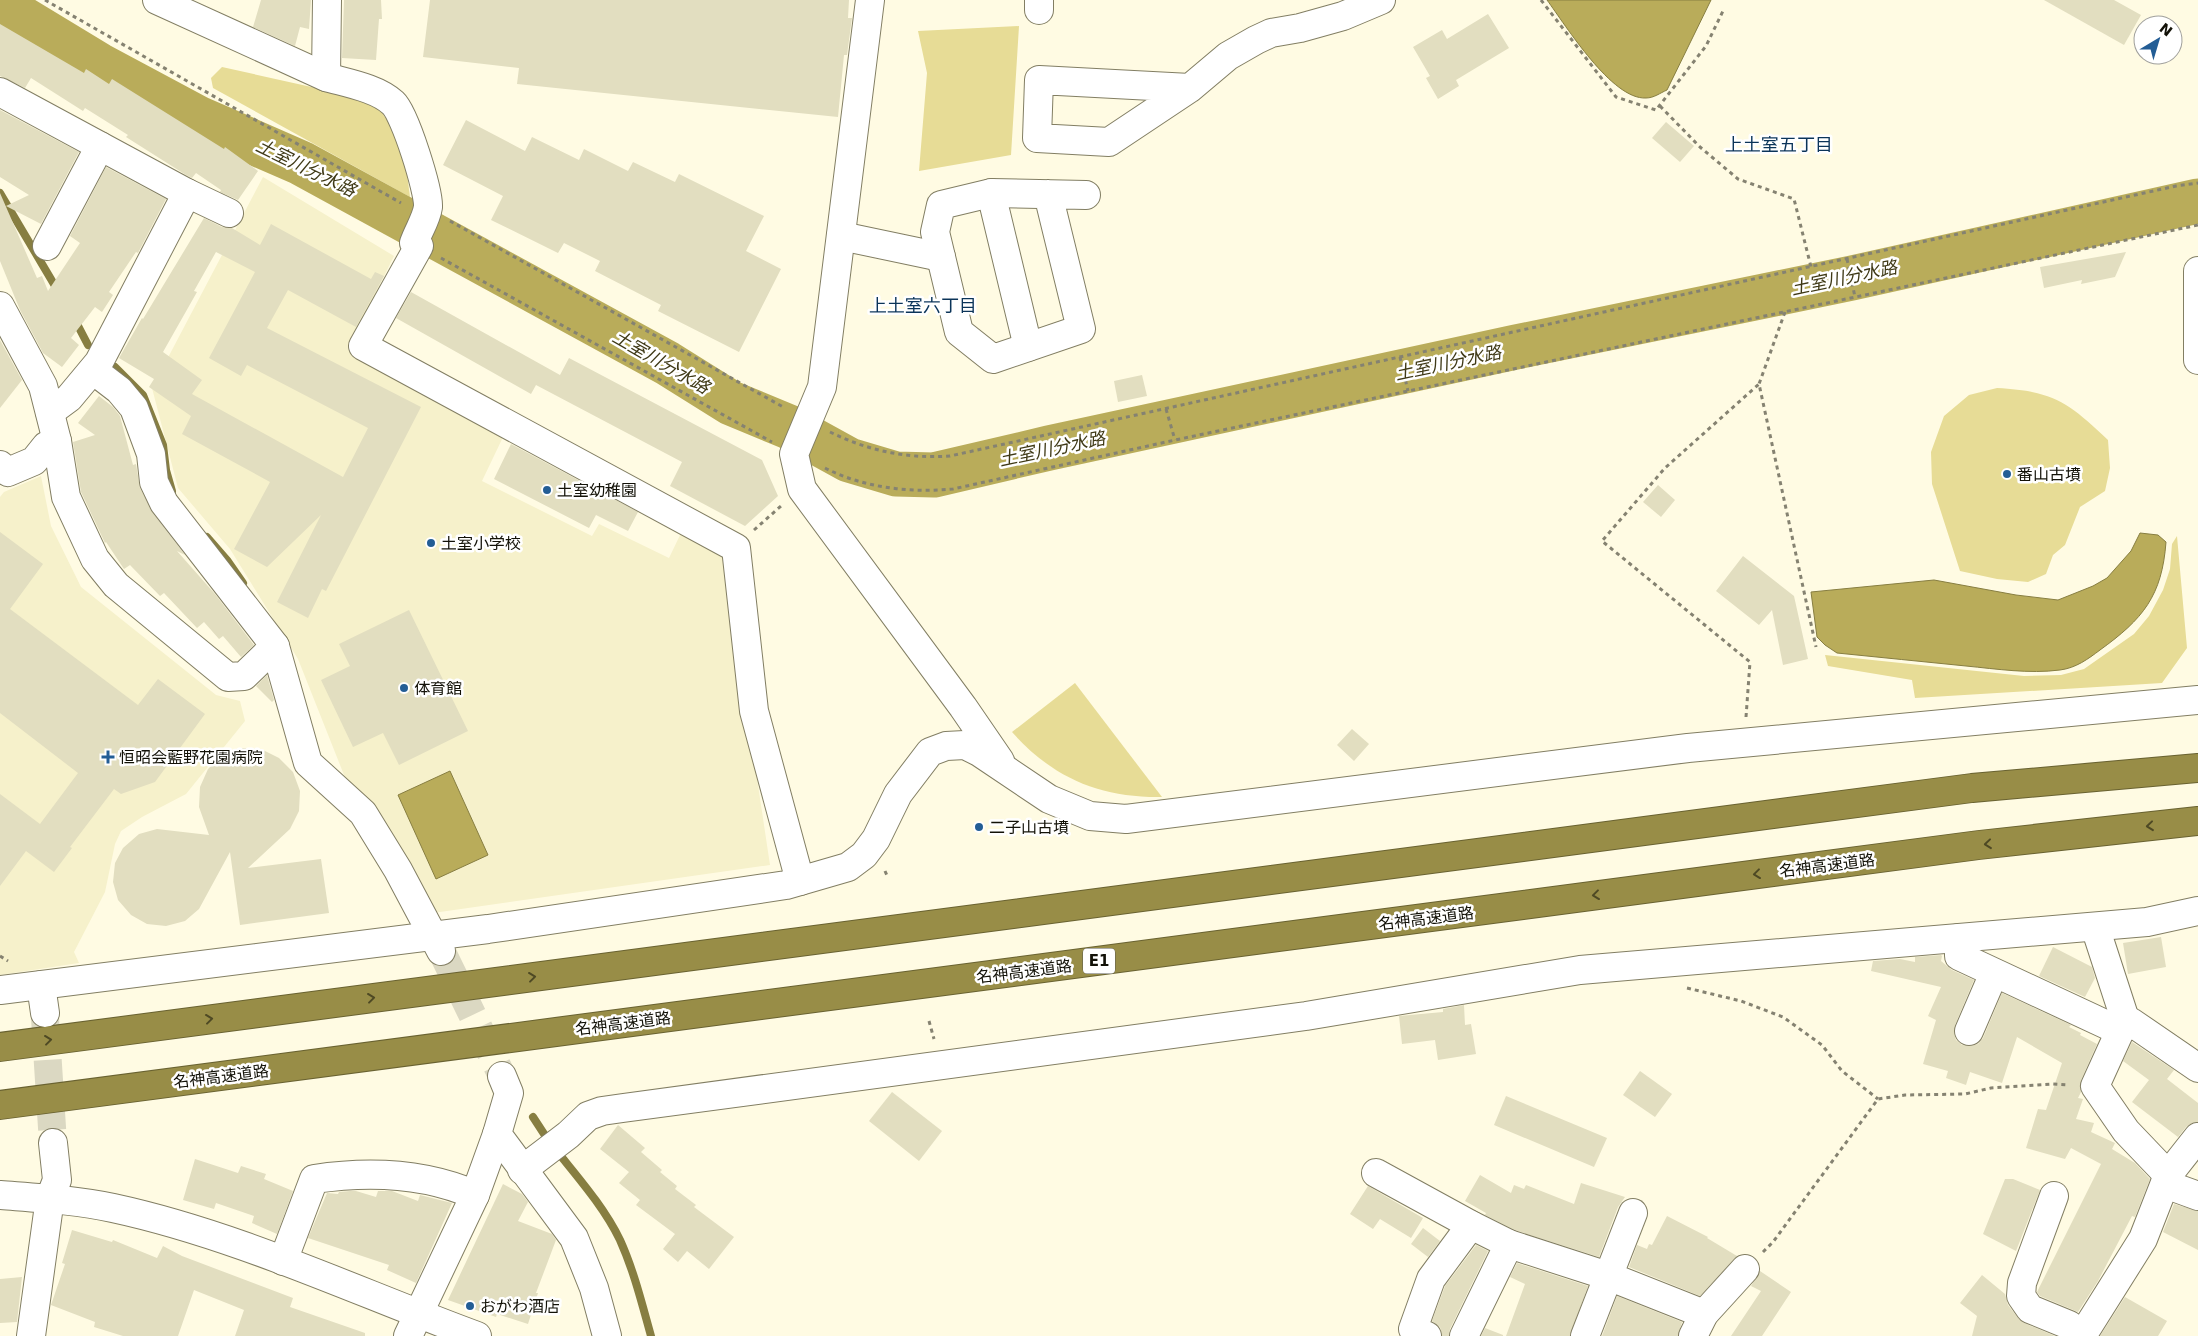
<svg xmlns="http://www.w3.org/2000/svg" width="2198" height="1336" viewBox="0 0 2198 1336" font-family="'DejaVu Sans','Noto Sans JP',sans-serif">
<rect width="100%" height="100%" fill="#fffbe3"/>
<!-- built -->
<g fill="#f6f1cb">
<polygon points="263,177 394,256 348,349 504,435 482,481 592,536 599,524 669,558 682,531 723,552 770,865 433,913 348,785 298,659 230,549 178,488 152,388"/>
<polygon points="41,476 51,526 81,587 216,695 240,701 245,721 186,794 142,817 121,831 115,844 105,892 74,952 79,963 0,975 0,497 4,492"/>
</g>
<!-- green -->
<g fill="#e7dc96">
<polygon points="1019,26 1011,155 919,171 927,73 918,31"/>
<polygon points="222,67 343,94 379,108 392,128 401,149 407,174 410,197 213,88 211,78"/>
<path d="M 1997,388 C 2053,391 2068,402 2108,440 L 2110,468 L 2105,491 L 2080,507 L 2065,545 L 2053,555 L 2046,574 L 2028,582 L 1997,579 L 1960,571 L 1932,484 L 1931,452 L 1944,416 L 1969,395 Z"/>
<polygon points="2177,536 2187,648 2162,683 1915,698 1912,680 1828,666 1825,655 2024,676 2061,675 2084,669 2134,634 2149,616 2163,590 2170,569 2172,544"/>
<path d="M 1075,683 L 1162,797 C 1100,798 1053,778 1012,732 Z"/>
</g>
<!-- water -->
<g fill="#b9ac5a" stroke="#877e41">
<path d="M 1547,0 L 1711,0 L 1667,90 C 1660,93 1654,98 1646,98 C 1612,100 1566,26 1547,0 Z"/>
<path d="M 2140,533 L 2158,535 L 2166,542 C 2162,596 2143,619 2100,650 C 2088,659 2076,668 2060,670 C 2029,674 1997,669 1966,666 C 1923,662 1880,657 1837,653 L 1825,645 L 1817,637 L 1811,592 L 1934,580 L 2016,595 L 2058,600 L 2093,586 L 2107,578 L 2131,551 Z"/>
<polygon points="450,771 488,855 436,879 398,795"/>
</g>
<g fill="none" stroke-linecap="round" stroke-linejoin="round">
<!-- stream -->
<g stroke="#877e41" stroke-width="8">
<polyline points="0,193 58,291"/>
<polyline points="75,320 88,345"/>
<polyline points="115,367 143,395 163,445 166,470 172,491"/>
<polyline points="207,537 227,560 243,583"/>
<polyline points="533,1117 548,1140"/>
<path d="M 560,1155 C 581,1181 605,1209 620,1240 C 634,1271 642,1304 651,1336"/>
</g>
<!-- river -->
<polyline stroke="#b9ac5a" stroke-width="45" points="0,5 99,65 198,118 301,163 667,363 731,403 789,427 849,460 896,474 934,475 1049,448 1516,347 1852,278 2198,201"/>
</g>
<!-- building -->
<g fill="#e2dec0" fill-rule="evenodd">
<polygon points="261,0 311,0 309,29 300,27 295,46 253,27"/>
<polygon points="344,0 381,0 382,19 379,19 376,60 342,58"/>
<polygon points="430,0 849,0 848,18 852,18 847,55 844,55 838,117 517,84 519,68 423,57"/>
<polygon points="2044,0 2114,0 2141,15 2124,45"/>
<polygon points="1488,14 1509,48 1456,80 1459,86 1438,99 1426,78 1430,76 1413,47 1442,30 1447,39"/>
<polygon points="0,24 84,73 86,69 109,84 112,79 224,149 225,147 258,171 238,200 220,192 221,190 196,173 192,178 186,175 126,137 128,135 85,108 83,111 31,78 25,88 0,76"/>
<polygon points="0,110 79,152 41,224 6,206 29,195 0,177"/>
<polygon points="466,120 525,151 532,137 579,160 584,149 628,171 633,162 675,182 679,174 764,216 746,251 781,269 739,352 658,311 661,305 595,271 600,261 564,243 558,253 491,220 503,196 443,165"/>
<polygon points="1666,122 1694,146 1680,162 1652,138"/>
<polygon points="106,167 166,199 138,253 136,252 109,292 113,295 102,312 95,307 71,338 79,345 62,367 43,353 20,310 0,261 0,193 37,278 42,276 48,291 80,243 70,236"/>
<path d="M 204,218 L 222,227 L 232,228 L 260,245 L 271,224 L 371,279 L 375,272 L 384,276 L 356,327 L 288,290 L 267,328 L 421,407 L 326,591 L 322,589 L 308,618 L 277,602 L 321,515 L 267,567 L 234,549 L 270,482 L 182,434 L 191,416 L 149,387 L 154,379 L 119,358 L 142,318 L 143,319 ZM 216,252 L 255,272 L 209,358 L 241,376 L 247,365 L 368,428 L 343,477 L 192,394 L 202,380 L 163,352 L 197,292 L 194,291 Z"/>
<polygon points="2126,252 2115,277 2081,284 2082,280 2044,288 2040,267"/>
<polygon points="411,292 560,375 569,358 762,460 778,496 745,526 670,486 682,462 536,385 531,394 396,318"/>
<polygon points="0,340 22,380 0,408"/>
<polygon points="1142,375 1147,396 1118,402 1114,381"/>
<polygon points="99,396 113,407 120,416 133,465 136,464 140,488 152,512 185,555 177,551 215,594 254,645 241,657 223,636 219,639 204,622 197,628 164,593 160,596 130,565 124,569 106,542 105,543 81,492 73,442 95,435 78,423"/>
<polygon points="511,444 638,512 628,531 596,515 589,528 494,479"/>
<polygon points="1658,485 1675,500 1661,517 1643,502"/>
<polygon points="0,532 43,564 10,609 138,705 158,679 205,714 155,782 121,794 114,789 70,847 72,848 54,872 26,851 0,886 0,794 40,824 78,773 0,713"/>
<polygon points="1743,556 1794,596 1808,659 1783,665 1772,610 1759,625 1716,591"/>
<polygon points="409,610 468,731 399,765 383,733 353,747 321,680 350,666 339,644"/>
<polygon points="267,675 274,700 272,702 256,686"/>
<polygon points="1352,729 1369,744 1354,761 1337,745"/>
<polygon points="241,748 261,749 279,758 293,772 300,791 299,811 290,829 248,868 321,859 329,913 240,925 230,852 199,909 185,921 166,926 147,924 131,915 118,900 113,882 115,863 123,848 139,834 157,829 209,835 199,807 200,787 208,769 222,755"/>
<polygon points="2161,937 2166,967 2128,974 2123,943"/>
<polygon points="2053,947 2092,967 2095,978 2085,997 2039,976"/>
<polygon points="1941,955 1942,956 1941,961 1952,970 1974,980 1955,1025 1954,1033 1956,1040 1962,1045 1971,1046 1978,1044 1983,1038 2002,993 2071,1025 2069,1027 2081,1033 2080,1035 2097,1044 2081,1080 2081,1092 2078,1098 2083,1099 2076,1119 2094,1123 2091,1132 2115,1143 2112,1149 2135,1163 2150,1179 2135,1217 2132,1216 2098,1281 2078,1312 2040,1296 2037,1292 2101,1164 2071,1148 2065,1159 2026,1148 2038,1109 2046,1110 2062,1063 2017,1037 2002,1083 1970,1072 1966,1085 1946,1078 1948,1071 1923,1064 1936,1020 1928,1016 1941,987 1871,971 1873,961 1900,959 1915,962 1915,957"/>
<polygon points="1464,1005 1465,1025 1471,1024 1476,1054 1438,1060 1435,1040 1402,1044 1399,1016 1443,1012 1443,1009"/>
<polygon points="2132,1042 2174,1070 2167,1079 2198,1103 2198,1122 2192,1123 2186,1127 2178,1137 2132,1102 2149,1080 2123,1061"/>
<polygon points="1640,1071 1672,1094 1655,1117 1623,1095"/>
<polygon points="892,1092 942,1131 919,1161 869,1121"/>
<polygon points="1506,1096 1607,1138 1594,1167 1494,1125"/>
<polygon points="618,1125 645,1148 641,1152 662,1170 660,1172 677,1186 675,1189 696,1205 694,1207 734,1237 709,1269 687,1251 678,1262 663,1249 675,1234 636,1205 640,1200 619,1183 629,1172 600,1149"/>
<polygon points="195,1159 238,1173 241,1166 266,1174 264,1179 293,1191 277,1234 252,1223 254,1216 216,1203 214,1209 183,1200"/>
<polygon points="1480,1175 1511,1193 1514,1185 1524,1189 1526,1185 1574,1204 1581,1183 1625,1197 1618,1207 1599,1257 1515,1230 1485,1215 1486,1213 1465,1201"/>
<polygon points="2005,1179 2013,1179 2040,1190 2016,1251 1983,1234"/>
<polygon points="503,1184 522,1194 528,1202 518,1221 552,1234 556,1240 536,1293 538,1293 528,1324 497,1314 496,1317 448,1300"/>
<polygon points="1368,1186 1423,1218 1411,1238 1380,1219 1373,1229 1350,1214"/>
<polygon points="350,1191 356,1191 376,1197 378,1191 392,1191 418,1201 420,1195 452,1203 416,1283 387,1270 389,1265 308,1238 327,1193 338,1194 339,1192"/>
<polygon points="2174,1204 2198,1211 2198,1250 2163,1232"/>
<polygon points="1667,1216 1708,1237 1707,1238 1737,1256 1700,1296 1629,1267 1637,1245 1647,1249 1649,1244 1652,1245"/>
<polygon points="1423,1228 1440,1241 1428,1257 1411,1244"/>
<polygon points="72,1230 112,1242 113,1240 157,1258 163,1246 182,1256 293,1298 290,1307 365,1333 365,1336 235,1336 244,1310 194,1290 178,1336 123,1336 94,1327 95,1322 51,1305 65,1264 62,1263"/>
<polygon points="1476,1245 1488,1251 1450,1329 1449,1336 1442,1336 1440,1327 1432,1321 1445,1286"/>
<polygon points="1517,1263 1588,1286 1570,1336 1506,1336 1525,1284 1510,1277"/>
<polygon points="1760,1271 1791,1292 1762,1336 1731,1336 1761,1291 1751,1286"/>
<polygon points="1982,1275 2005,1294 2008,1305 2018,1318 2024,1323 2055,1336 1972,1336 1977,1316 1960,1303"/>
<polygon points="22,1277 17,1322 0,1323 0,1279"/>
<polygon points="1617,1296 1682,1322 1678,1336 1602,1336"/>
<polygon points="2125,1297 2167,1321 2158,1336 2100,1336"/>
<polygon points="1485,1328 1503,1335 1503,1336 1481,1336"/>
</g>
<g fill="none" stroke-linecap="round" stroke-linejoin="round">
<!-- minor-tunnel -->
<g stroke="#dbd8c2" stroke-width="28" stroke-dasharray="28 14" stroke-linecap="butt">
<polyline points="442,952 502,1076"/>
<polyline points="45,1018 53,1143"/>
</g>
<!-- minor casing -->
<g stroke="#827e63" stroke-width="30">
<g id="minor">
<polyline points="157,0 326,77"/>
<path d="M 327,0 L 326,77 C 347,83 377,88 393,103 C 405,114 429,191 428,207 C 426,220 418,231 414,243 L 419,246 L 363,346 L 736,548 L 754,711 L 800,881"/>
<polyline points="870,0 822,387 794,454 802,489 963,707 1000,761"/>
<polyline points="1039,10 1039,0"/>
<polyline points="1190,88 1039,80 1037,138 1109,142 1190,88 1228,56 1256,40 1271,33 1300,28 1343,16 1381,0"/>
<polyline points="0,92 187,193 99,362 69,398 50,412"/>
<polyline points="187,193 229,213"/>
<polyline points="991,193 1028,347"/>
<polyline points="1048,194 1081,329 993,359 959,332 935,232 941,205 991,193 1086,195"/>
<polyline points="841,236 941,257"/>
<polyline points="47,246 100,146"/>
<polyline points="2198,271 2198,360"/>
<polyline points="0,306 43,386 57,441 66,497 95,559 116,585 228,677 244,676 275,646 308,763 363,813 398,870 441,951"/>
<polyline points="93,370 119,390 134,408 151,454 154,482 164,503 275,646"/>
<polyline points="0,465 8,472 34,461 46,446 57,441"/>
<polyline points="2098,936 2124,1016 2120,1031 2095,1086 2126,1131 2168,1175"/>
<polyline points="1959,938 1959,956 2120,1031 2131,1022 2198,1068"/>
<polyline points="41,985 45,1013"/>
<polyline points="0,990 488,929 786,885 848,867 864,855 876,839 898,794 930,752 946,746 965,745 979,752 1049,799 1090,816 1126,819 1688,748 2198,700"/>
<polyline points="1969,1031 1994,973"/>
<polyline points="502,1076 509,1093 497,1134 574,1238 594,1288 607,1336"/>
<polyline points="522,1170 568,1135 588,1116 602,1111 623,1108 1306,1016 1580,970 2147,922 2198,911"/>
<polyline points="1376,1173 1471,1225 1509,1244 1608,1276 1704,1314"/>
<polyline points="2165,1184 2198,1196"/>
<path d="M 0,1195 C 38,1198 76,1200 113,1208 C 238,1235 357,1292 477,1336"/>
<polyline points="2054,1196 2022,1283 2021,1296 2030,1309 2069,1325 2083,1335"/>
<path d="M 283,1261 L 314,1179 C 368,1171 425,1173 475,1195"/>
<polyline points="31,1336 50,1198 57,1180 53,1143"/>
<polyline points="408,1336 475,1195 497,1134"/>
<polyline points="1427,1336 1413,1329 1431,1279 1471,1225"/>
<polyline points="1464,1336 1509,1244"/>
<polyline points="1585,1336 1633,1213"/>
<polyline points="1693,1336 1704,1314 1745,1269"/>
<polyline points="2082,1336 2143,1239 2168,1175 2198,1137"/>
</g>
</g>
<!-- highway casing -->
<g stroke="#696231" stroke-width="30">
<g id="highway">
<polyline points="0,1047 1972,788 2198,768"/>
<polyline points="0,1105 1979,845 2198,821"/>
</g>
</g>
<!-- path -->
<g stroke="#858271" stroke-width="3" stroke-dasharray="4 4" stroke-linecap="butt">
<polyline points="45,0 401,203"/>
<polyline points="1541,0 1616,97 1656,110 1706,46 1723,11"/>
<polyline points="1660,106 1700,147 1738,179 1794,199 1811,267"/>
<polyline points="450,221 785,408"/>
<polyline points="441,258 772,442"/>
<polyline points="1847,259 1855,297"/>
<polyline points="1785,312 1759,384 1816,647"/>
<polyline points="1400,357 1408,391"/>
<polyline points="1166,409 1175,440"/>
<path d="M 830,432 C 869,451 907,459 950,456 L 2176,186 L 2198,183"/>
<path d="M 825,468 C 864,488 910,493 953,489 L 1175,440 L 2198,225"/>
<polyline points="754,530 781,506"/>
<polyline points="1746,717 1750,662 1602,541 1665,468 1759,384"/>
<polyline points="885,871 888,878"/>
<polyline points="0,956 8,961"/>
<polyline points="1687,988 1741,1001 1783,1017 1822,1045 1842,1071 1878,1099"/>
<polyline points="929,1021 934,1039"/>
<polyline points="1763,1252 1773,1242 1878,1099 1905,1095 1965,1094 1991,1088 2053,1084 2069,1085"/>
</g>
<!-- minor -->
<use href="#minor" stroke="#fff" stroke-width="28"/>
<!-- highway -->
<use href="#highway" stroke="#988d47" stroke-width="28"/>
</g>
<!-- one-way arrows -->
<defs><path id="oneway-chevron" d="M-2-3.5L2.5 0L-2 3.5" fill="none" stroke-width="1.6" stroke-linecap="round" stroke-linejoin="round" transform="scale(1.25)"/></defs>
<g stroke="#4e4924">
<use href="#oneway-chevron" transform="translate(2150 826) rotate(174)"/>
<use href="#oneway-chevron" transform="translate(1988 844) rotate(174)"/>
<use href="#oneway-chevron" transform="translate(1757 874) rotate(173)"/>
<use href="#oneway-chevron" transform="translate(1596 895) rotate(173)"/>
<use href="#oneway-chevron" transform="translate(532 977) rotate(-7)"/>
<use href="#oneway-chevron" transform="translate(371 998) rotate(-7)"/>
<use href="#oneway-chevron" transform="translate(209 1019) rotate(-7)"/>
<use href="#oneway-chevron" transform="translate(48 1040) rotate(-7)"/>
</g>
<!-- markers -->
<g fill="#235d95" stroke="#fff" stroke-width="2">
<circle cx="2007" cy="474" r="5"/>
<circle cx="547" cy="490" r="5"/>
<circle cx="431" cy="543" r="5"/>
<circle cx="404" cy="688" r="5"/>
<path d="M105.5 749.5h5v5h5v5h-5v5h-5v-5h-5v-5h5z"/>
<circle cx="979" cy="827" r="5"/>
<circle cx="470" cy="1306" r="5"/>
</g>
<g text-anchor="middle" stroke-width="5" stroke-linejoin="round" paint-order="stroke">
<!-- shield labels -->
<rect fill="#fff" stroke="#595851" stroke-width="1" x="1083" y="948.5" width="32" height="25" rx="4"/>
<g font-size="15" font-weight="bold" fill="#121107">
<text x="1099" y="966">E1</text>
</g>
<!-- poi labels -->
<g font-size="16" fill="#121107" stroke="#fff" text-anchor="start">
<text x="2017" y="480">番山古墳</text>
<text x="557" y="496">土室幼稚園</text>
<text x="441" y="549">土室小学校</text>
<text x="414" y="694">体育館</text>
<text x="119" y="763">恒昭会藍野花園病院</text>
<text x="989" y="833">二子山古墳</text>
<text x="480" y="1312">おがわ酒店</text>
</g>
<!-- street labels -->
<g font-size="16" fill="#121107" stroke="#fff">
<text transform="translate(1827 865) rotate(-7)" y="6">名神高速道路</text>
<text transform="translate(1426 918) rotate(-7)" y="6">名神高速道路</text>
<text transform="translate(1024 971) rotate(-7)" y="6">名神高速道路</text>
<text transform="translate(623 1023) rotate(-7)" y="6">名神高速道路</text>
<text transform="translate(221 1076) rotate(-7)" y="6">名神高速道路</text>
</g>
<!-- neighbourhood labels -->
<g font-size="18" fill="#0b3459" stroke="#fff">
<text x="1779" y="151">上土室五丁目</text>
<text x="923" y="312">上土室六丁目</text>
</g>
<!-- water labels -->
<g font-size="18" font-style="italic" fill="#3f3916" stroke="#fff">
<text transform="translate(306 168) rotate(26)" y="6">土室川分水路</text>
<text transform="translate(1844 278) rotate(-12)" y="6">土室川分水路</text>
<text transform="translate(661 362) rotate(30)" y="6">土室川分水路</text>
<text transform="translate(1448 363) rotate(-12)" y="6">土室川分水路</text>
<text transform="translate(1052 449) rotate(-12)" y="6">土室川分水路</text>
</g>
</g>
<!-- north arrow -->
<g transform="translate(2158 40) rotate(38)"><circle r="24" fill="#ffffff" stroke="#a0a09c"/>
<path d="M0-4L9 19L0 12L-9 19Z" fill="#235d95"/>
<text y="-8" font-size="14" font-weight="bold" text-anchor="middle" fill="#121107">N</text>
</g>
</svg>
